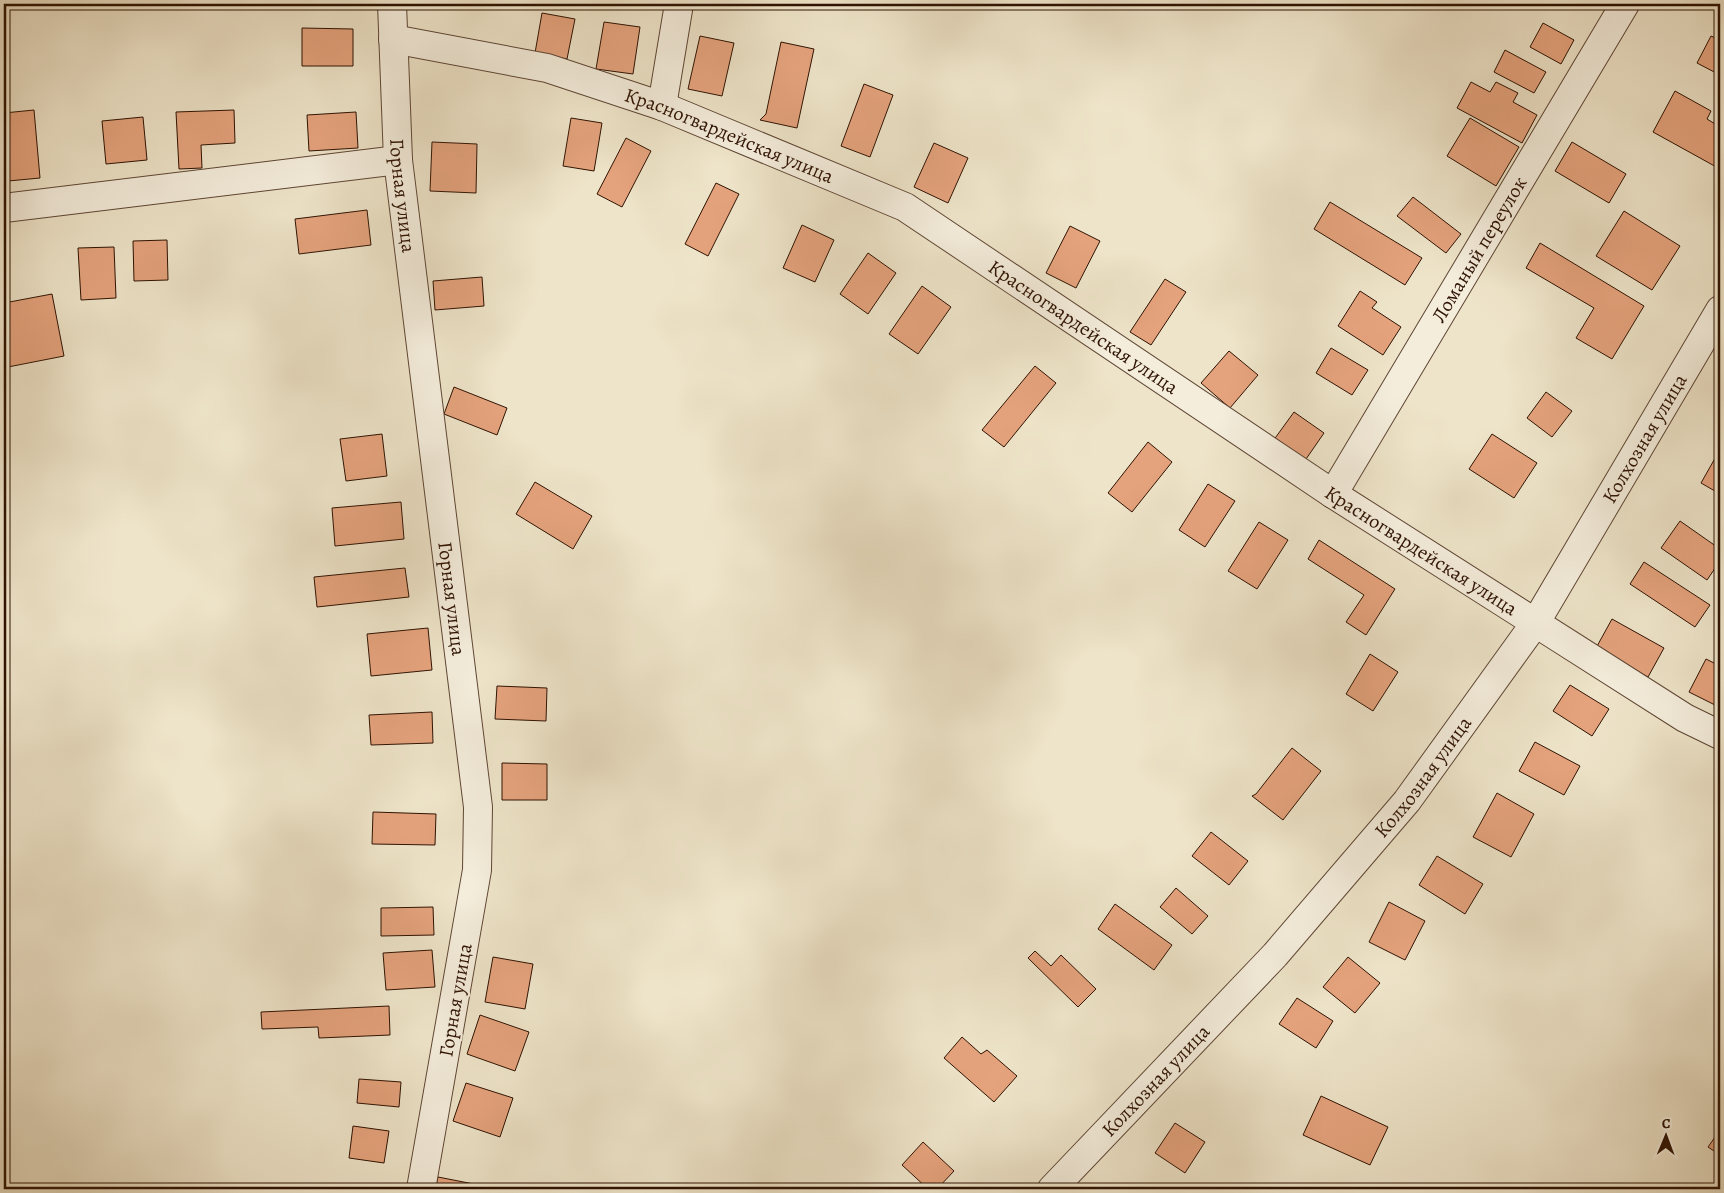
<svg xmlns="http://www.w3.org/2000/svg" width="1724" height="1193" viewBox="0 0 1724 1193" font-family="Alegreya,serif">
<rect width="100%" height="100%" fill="#eee4c9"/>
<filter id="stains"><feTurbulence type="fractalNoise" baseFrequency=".004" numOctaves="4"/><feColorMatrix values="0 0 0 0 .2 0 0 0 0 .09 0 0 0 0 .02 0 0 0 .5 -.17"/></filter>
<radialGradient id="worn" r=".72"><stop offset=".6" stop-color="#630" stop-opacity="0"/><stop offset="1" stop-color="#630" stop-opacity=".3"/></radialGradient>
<!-- building -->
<g fill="#e5a37d" stroke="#2e1202">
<polygon points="542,13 575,19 567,59 535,53"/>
<polygon points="604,22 640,27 633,74 596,69"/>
<polygon points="1543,23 1574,40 1561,64 1530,47"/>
<polygon points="302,28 353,29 353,66 302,66"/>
<polygon points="700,36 734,43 722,96 688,89"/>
<polygon points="1711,36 1720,40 1720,75 1697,63"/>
<polygon points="781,42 814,49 797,128 760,120 766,114"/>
<polygon points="1505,50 1546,72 1534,93 1494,72"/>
<polygon points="1471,82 1490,92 1496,82 1518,93 1513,102 1537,115 1522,143 1457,108"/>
<polygon points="864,84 893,95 870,157 841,146"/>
<polygon points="1675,91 1711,111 1707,119 1720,127 1720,169 1653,132"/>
<polygon points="34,110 40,178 8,181 4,113"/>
<polygon points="234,110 235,143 201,145 202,168 179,169 176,112"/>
<polygon points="356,112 358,148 309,151 307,115"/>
<polygon points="143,117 147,160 106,164 102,121"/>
<polygon points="571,118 602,123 594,171 563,166"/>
<polygon points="1470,118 1519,147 1496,186 1447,156"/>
<polygon points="626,138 651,151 622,207 597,194"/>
<polygon points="432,142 477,144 476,193 430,191"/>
<polygon points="1572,142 1626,174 1609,203 1555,171"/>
<polygon points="934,143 968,158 948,203 914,187"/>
<polygon points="716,183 739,194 708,256 685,244"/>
<polygon points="1413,197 1461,234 1446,253 1397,216"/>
<polygon points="1330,202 1422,258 1405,285 1314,229"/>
<polygon points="367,210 371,245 299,254 295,219"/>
<polygon points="1624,211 1680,246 1652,290 1596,256"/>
<polygon points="802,225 834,240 815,282 783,268"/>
<polygon points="1070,226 1100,241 1076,288 1046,273"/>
<polygon points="167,240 168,280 134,281 133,241"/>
<polygon points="1540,243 1644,306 1612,359 1576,338 1594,308 1526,268"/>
<polygon points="114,247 116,298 81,300 78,248"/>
<polygon points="868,253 896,273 868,314 840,294"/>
<polygon points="482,277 484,306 435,310 433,281"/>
<polygon points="1165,279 1186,292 1151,345 1130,332"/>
<polygon points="922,286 951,307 918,354 889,334"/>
<polygon points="1360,291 1377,302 1372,308 1401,327 1383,355 1338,326"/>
<polygon points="52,294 64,356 8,367 4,343 4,303"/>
<polygon points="1331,348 1368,370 1352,395 1316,373"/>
<polygon points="1229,351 1258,375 1230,408 1201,383"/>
<polygon points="1035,366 1056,383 1004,447 982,430"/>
<polygon points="454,387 507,408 497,435 444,414"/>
<polygon points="1546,392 1572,411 1552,437 1527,418"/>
<polygon points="1294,412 1324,433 1304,462 1273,441"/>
<polygon points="382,434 387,476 346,481 340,439"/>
<polygon points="1492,434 1537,463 1514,498 1469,469"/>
<polygon points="1148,442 1172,462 1132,512 1108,493"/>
<polygon points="1718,453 1720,455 1720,494 1701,483"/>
<polygon points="535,482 592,516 573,549 516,514"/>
<polygon points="1208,484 1235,501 1205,547 1179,530"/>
<polygon points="401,502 404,539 335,546 332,508"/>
<polygon points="1680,521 1720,549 1720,561 1707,580 1661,548"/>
<polygon points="1259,522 1288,540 1257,589 1228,571"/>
<polygon points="1319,540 1395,589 1366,635 1346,622 1364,595 1308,559"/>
<polygon points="1644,562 1710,605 1695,627 1630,584"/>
<polygon points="405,568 409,597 317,607 314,577"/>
<polygon points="1612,619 1664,648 1648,677 1596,648"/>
<polygon points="428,628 432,670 371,676 367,634"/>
<polygon points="1370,654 1398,672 1373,711 1346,694"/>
<polygon points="1706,659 1720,666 1720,701 1717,706 1689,692"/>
<polygon points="1570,685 1609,709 1592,736 1553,711"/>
<polygon points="497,686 547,688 546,721 495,719"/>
<polygon points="432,712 433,743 371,745 369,715"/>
<polygon points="1535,742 1580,766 1564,795 1519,771"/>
<polygon points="1292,748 1321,771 1283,820 1252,796 1256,794"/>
<polygon points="502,763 547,764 547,800 502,800"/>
<polygon points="1497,793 1534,814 1511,857 1473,837"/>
<polygon points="373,812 436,814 435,845 372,844"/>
<polygon points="1211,832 1248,861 1229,885 1192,856"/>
<polygon points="1437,856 1483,884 1465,914 1419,885"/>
<polygon points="1176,888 1208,916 1192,934 1160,907"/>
<polygon points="1389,902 1425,921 1405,960 1369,942"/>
<polygon points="1115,904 1172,945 1154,970 1098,929"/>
<polygon points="433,907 434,935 381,936 381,908"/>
<polygon points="432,950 435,987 386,990 383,953"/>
<polygon points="1035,951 1051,966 1061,955 1096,989 1078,1007 1028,958"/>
<polygon points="493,957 533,964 525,1009 485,1002"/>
<polygon points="1348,957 1380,983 1355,1013 1323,987"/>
<polygon points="1297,998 1333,1021 1316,1048 1279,1024"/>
<polygon points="389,1006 390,1035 319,1038 318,1027 262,1029 261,1012"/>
<polygon points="480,1015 529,1032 515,1071 467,1054"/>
<polygon points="962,1037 981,1054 987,1050 1017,1076 994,1102 944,1058"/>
<polygon points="359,1079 401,1082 399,1107 357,1103"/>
<polygon points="466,1083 513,1098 500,1137 453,1121"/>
<polygon points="1321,1096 1388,1127 1370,1165 1303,1135"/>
<polygon points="1175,1123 1205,1142 1185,1173 1155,1153"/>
<polygon points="353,1126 389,1131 384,1163 349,1158"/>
<polygon points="1720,1130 1720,1155 1708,1147"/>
<polygon points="923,1142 954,1171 937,1189 928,1189 902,1165"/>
<polygon points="438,1177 494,1188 493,1189 435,1189"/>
<polygon points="277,1186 308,1189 277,1189"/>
</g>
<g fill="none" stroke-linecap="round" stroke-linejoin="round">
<!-- minor casing -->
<g stroke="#5e4634" stroke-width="30">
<g id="minor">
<path id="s1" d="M 392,4 L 398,160 L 478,807 L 477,870 L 421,1189"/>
<path id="s2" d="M 393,39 L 547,68 L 662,106 L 905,207 L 1333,494 L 1685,718 L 1720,735"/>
<polyline points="662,106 679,4"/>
<polyline points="4,208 398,160"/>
<path id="s3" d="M 1333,494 L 1625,4"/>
</g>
</g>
<!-- tertiary casing -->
<g stroke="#5e4634" stroke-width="30">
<g id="tertiary">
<path id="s4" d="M 1052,1189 L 1275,955 L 1407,801 L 1536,622 L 1720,310"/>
</g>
</g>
<!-- minor -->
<use href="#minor" stroke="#f4eddc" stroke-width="28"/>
<!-- tertiary -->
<use href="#tertiary" stroke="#f4eddc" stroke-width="28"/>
</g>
<g text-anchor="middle" stroke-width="4.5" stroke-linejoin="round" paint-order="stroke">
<!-- street labels -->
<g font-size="20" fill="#2e1202" stroke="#f4eddc">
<text dy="7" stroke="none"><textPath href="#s2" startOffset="351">Красногвардейская улица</textPath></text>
<text dy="7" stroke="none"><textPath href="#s1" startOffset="192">Горная улица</textPath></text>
<text dy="7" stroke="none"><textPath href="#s3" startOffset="285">Ломаный переулок</textPath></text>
<text dy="7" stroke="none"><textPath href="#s2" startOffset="756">Красногвардейская улица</textPath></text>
<text dy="7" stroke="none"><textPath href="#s4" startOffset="960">Колхозная улица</textPath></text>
<text dy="7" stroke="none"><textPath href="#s2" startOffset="1161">Красногвардейская улица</textPath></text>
<text dy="7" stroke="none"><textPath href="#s1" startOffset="598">Горная улица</textPath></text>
<text dy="7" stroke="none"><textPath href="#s4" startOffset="555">Колхозная улица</textPath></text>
<text transform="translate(455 1000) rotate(-80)" y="7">Горная улица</text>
<text dy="7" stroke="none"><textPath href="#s4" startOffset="150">Колхозная улица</textPath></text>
</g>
</g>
<!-- margin -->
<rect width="1724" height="1193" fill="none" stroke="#eee4c9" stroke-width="20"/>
<rect x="5" y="5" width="1714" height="1183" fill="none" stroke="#2e1202" stroke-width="2.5"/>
<rect x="10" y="10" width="1704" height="1173" fill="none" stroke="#2e1202"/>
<!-- north arrow -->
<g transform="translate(1666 1136) rotate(1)" stroke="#f4eddc" stroke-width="4" paint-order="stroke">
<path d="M0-4L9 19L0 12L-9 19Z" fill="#2e1202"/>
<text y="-8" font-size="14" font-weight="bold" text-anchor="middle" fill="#2e1202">С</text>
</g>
<rect width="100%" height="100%" filter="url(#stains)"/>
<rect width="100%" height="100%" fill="url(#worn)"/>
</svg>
